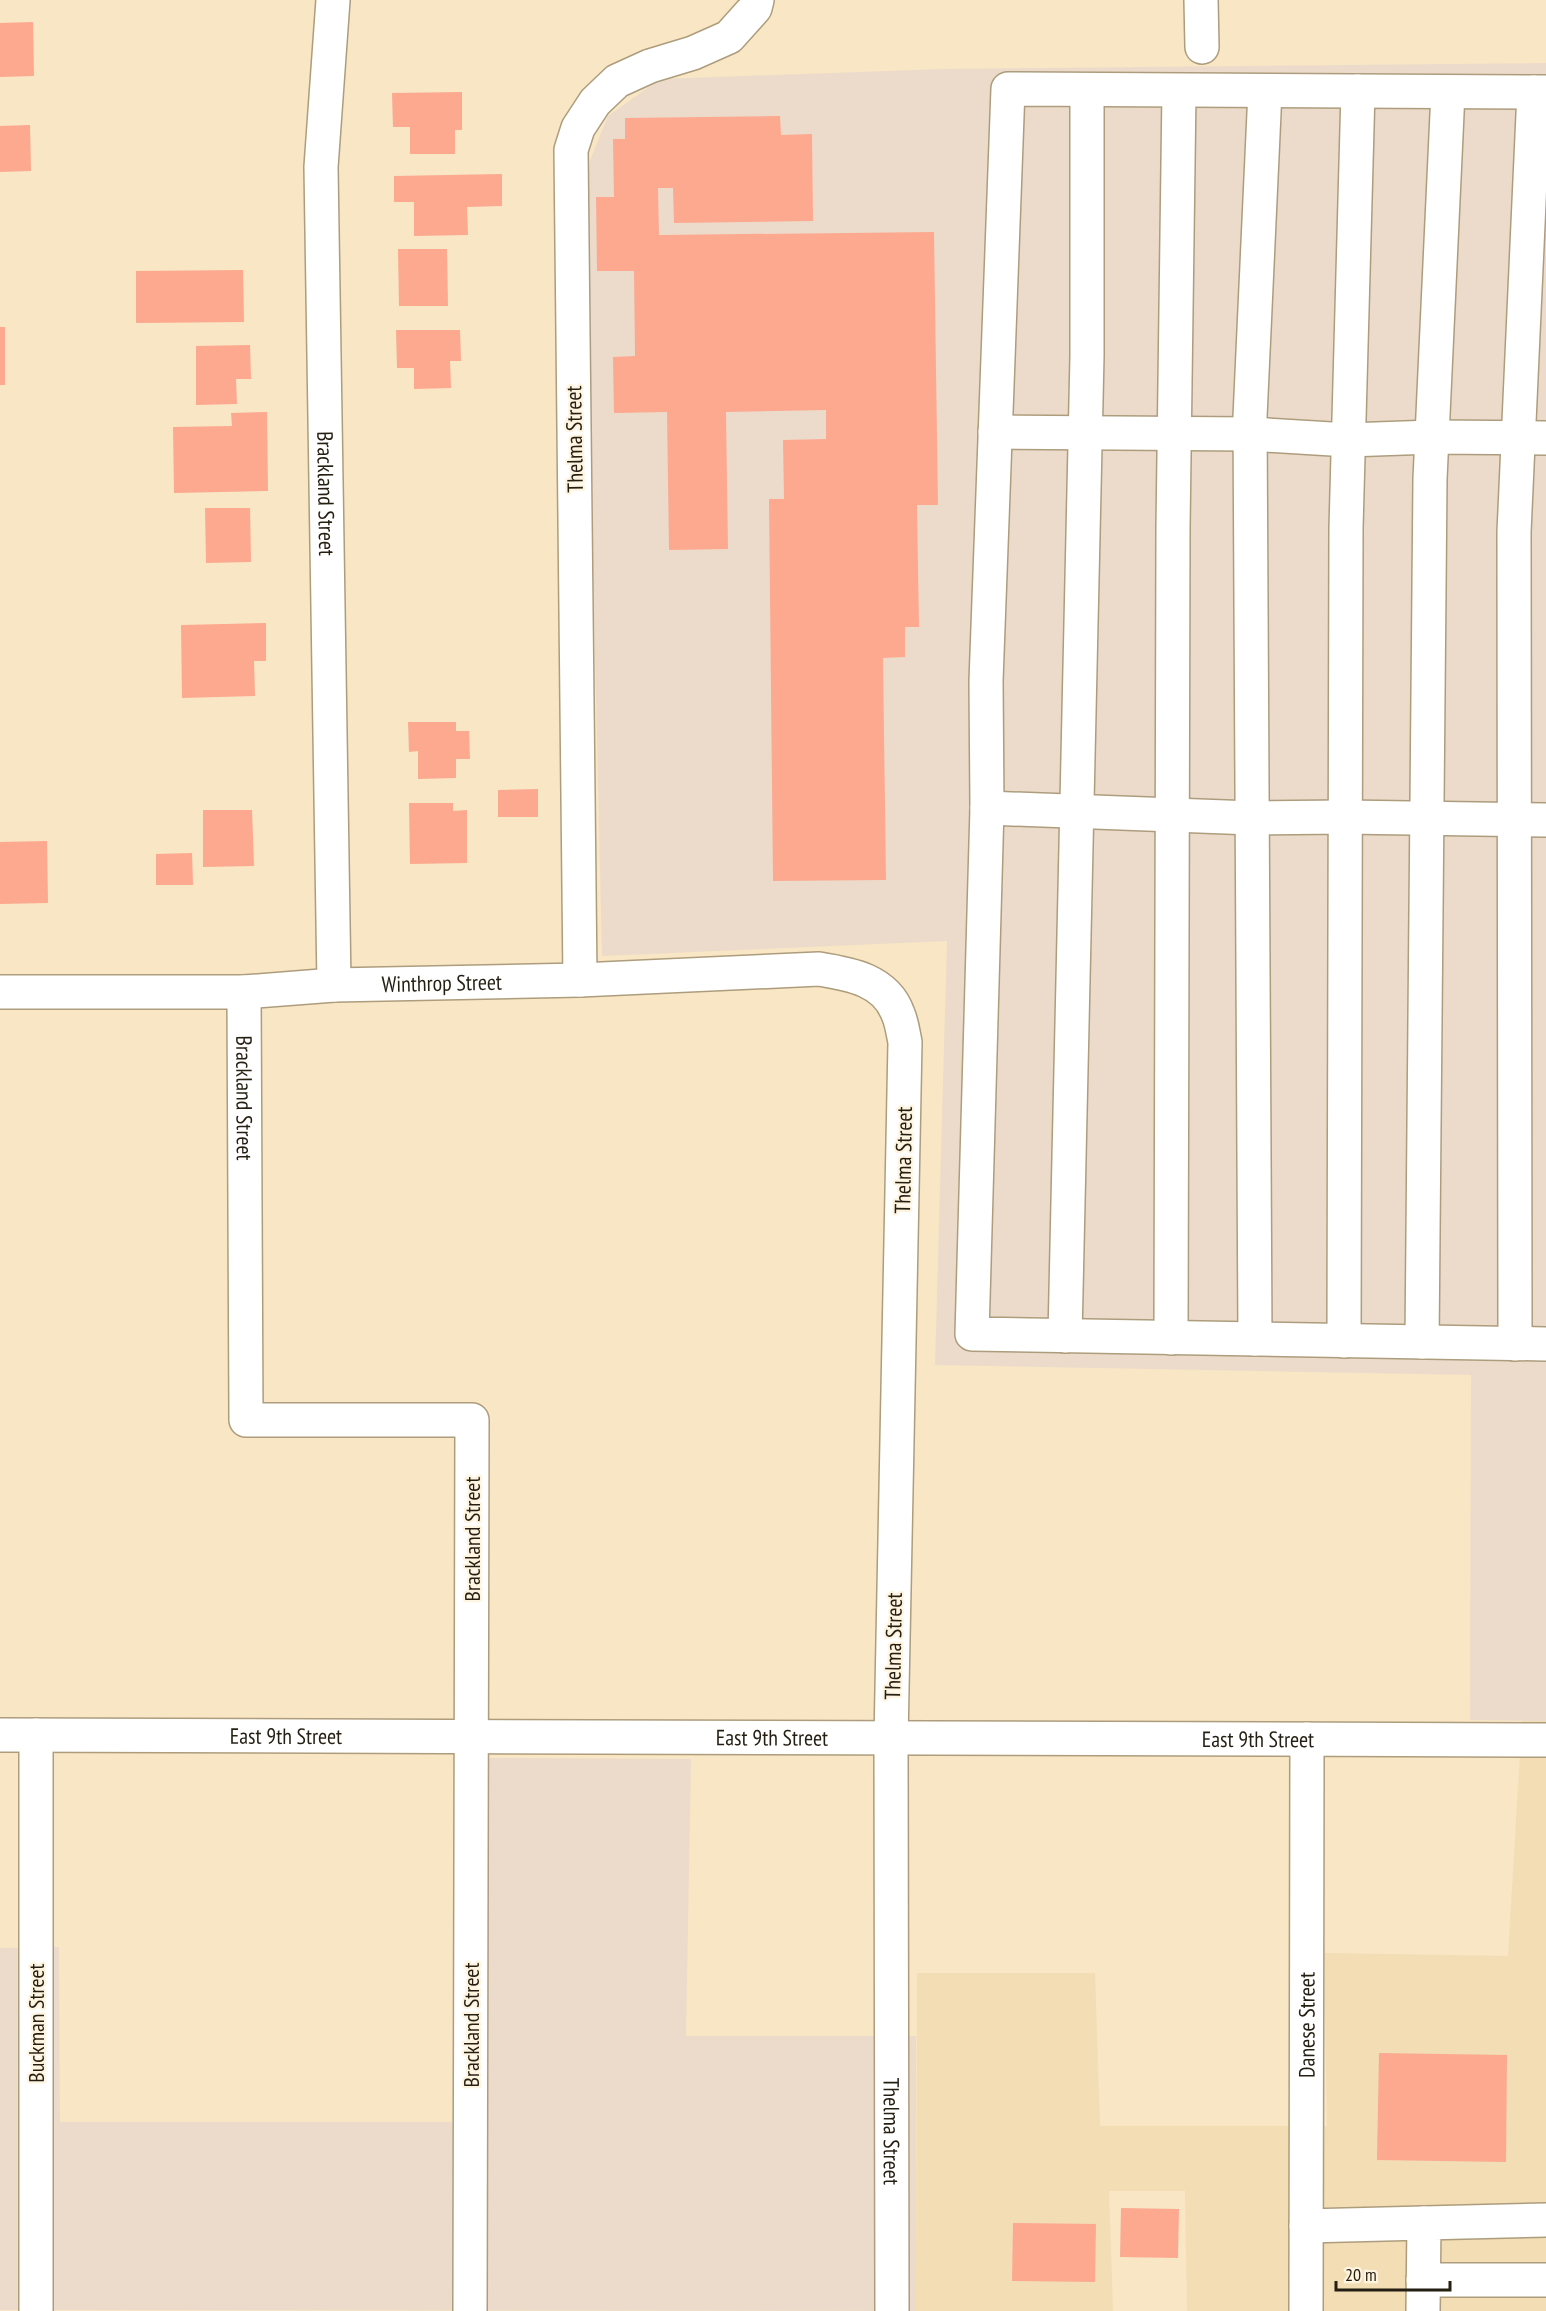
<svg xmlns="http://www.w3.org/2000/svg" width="1546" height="2311" viewBox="0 0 1546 2311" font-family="'PT Sans Narrow',sans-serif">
<rect width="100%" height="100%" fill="#f8e6c5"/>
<!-- built -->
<polygon fill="#f2ddb4" points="1522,1721 1546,1721 1546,2311 1187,2311 1185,2191 1109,2191 1113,2311 916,2311 917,1973 1095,1973 1100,2126 1327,2126 1324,1953 1508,1956"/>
<!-- industrial -->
<g fill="#ecdbca">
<polygon points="1546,63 1546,1721 1470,1720 1471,1375 935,1365 947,941 602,956 584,175 608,116 660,79 944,69"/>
<polygon points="487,1758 691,1759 686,2036 916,2036 916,2311 0,2310 0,1948 59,1947 60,2122 488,2122"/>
</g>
<!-- building -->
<g fill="#fca990">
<polygon points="33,22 34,76 0,77 0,23"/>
<polygon points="462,92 462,130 455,130 455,154 410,154 410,127 393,127 392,93"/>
<polygon points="780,116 781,135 812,134 813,221 674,223 673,188 658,188 659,235 934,232 938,505 917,505 919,627 905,627 905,657 883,658 886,880 773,881 769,499 784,499 783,440 826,439 826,410 726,412 728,549 669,550 667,412 614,413 613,357 635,356 634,271 597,271 596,197 614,197 613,139 625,139 625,118"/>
<polygon points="30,125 31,171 0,172 0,126"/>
<polygon points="502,174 502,206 467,207 468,235 414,236 414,202 394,202 394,176"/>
<polygon points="398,249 447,249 448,306 399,306"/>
<polygon points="243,270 244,322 136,323 136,271"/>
<rect x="0" y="327" width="5" height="58"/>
<polygon points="396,330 460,330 461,361 450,361 451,388 414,389 414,368 397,368"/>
<polygon points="250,345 251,379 236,379 237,404 196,405 196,346"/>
<polygon points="267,412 268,491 174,493 173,427 232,426 231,413"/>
<polygon points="205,508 250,508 251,562 206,563"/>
<polygon points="266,623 266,661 254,661 255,696 182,698 181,625"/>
<polygon points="408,722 456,722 456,731 469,731 470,759 456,759 456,778 418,779 418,751 409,752"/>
<polygon points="538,789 538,817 498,817 498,790"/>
<polygon points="409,803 453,803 453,811 467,810 467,863 410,864"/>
<polygon points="203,810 252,810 254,866 203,867"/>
<polygon points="47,841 48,903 0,904 0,842"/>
<polygon points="192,853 193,885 156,885 156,854"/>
<polygon points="1379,2053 1507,2055 1506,2162 1377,2160"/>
<polygon points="1121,2208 1179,2209 1178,2258 1120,2257"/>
<polygon points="1013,2223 1096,2224 1095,2282 1012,2281"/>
</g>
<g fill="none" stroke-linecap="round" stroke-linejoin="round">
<!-- minor casing -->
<g stroke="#ad9d7d" stroke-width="36">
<g id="minor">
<path id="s1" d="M 333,0 L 321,167 L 334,985"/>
<polyline points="1201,0 1202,47"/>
<polyline points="1546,92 1008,89 986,681 987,808 972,1334 1546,1344"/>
<polyline points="995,432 1250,434 1348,440 1432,437 1546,438"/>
<polyline points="987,808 1252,818 1345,817 1546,820"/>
<polyline points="580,980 571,150 578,128 595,102 617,81 650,66 693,53 729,37 755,8 757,0"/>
<path id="s2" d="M 0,992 L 244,992 L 334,985 L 580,980 L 819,969 C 850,974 886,980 898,1014 C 902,1023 903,1033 905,1042 L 891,1739 L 892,2311"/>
<path id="s3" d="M 244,992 L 246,1420 L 472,1420 L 470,2311"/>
<polyline points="1065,1336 1087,356 1087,91"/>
<polyline points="1171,1338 1173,528 1179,91"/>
<polyline points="1255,1339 1250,417 1265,91"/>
<polyline points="1344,1341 1346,528 1358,91"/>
<polyline points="1422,1342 1430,479 1448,92"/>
<polyline points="1515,1344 1514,532 1534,92"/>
<path id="s4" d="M 0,1735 L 1546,1740"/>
<polyline points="36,1735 36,2311"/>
<polyline points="1306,2226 1424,2223"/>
<polyline points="1423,2280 1546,2280"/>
<path id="s5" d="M 1306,2311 L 1307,1739"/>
<polyline points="1423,2311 1424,2223 1546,2220"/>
</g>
</g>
<!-- minor -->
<use href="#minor" stroke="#fff" stroke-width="33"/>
</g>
<g text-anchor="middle" stroke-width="4.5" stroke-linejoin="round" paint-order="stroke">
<!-- street labels -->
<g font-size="22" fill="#251e12" stroke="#fff4e0">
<text transform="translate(574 439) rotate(-91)" y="8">Thelma Street</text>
<text dy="8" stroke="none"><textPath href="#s1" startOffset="494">Brackland Street</textPath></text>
<text dy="8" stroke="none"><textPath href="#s2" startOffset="442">Winthrop Street</textPath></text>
<text dy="8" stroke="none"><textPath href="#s3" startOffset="106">Brackland Street</textPath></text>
<text transform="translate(903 1160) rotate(-89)" y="8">Thelma Street</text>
<text transform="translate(472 1539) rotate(-90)" y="8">Brackland Street</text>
<text transform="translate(893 1646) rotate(-89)" y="8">Thelma Street</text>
<text dy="8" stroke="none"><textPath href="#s4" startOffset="286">East 9th Street</textPath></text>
<text dy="8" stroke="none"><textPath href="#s4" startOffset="772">East 9th Street</textPath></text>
<text dy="8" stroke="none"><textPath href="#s4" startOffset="1258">East 9th Street</textPath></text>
<text transform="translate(36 2023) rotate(-90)" y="8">Buckman Street</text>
<text transform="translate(471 2025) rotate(-90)" y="8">Brackland Street</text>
<text dy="8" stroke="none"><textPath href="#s5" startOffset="286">Danese Street</textPath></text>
<text dy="8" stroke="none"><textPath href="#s2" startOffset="2034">Thelma Street</textPath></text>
</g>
</g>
<!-- scale -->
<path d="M1336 2281v9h114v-9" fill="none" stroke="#251e12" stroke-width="3"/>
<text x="1345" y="2281" font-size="18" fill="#251e12" stroke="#fff4e0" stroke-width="4.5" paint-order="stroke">20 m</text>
</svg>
